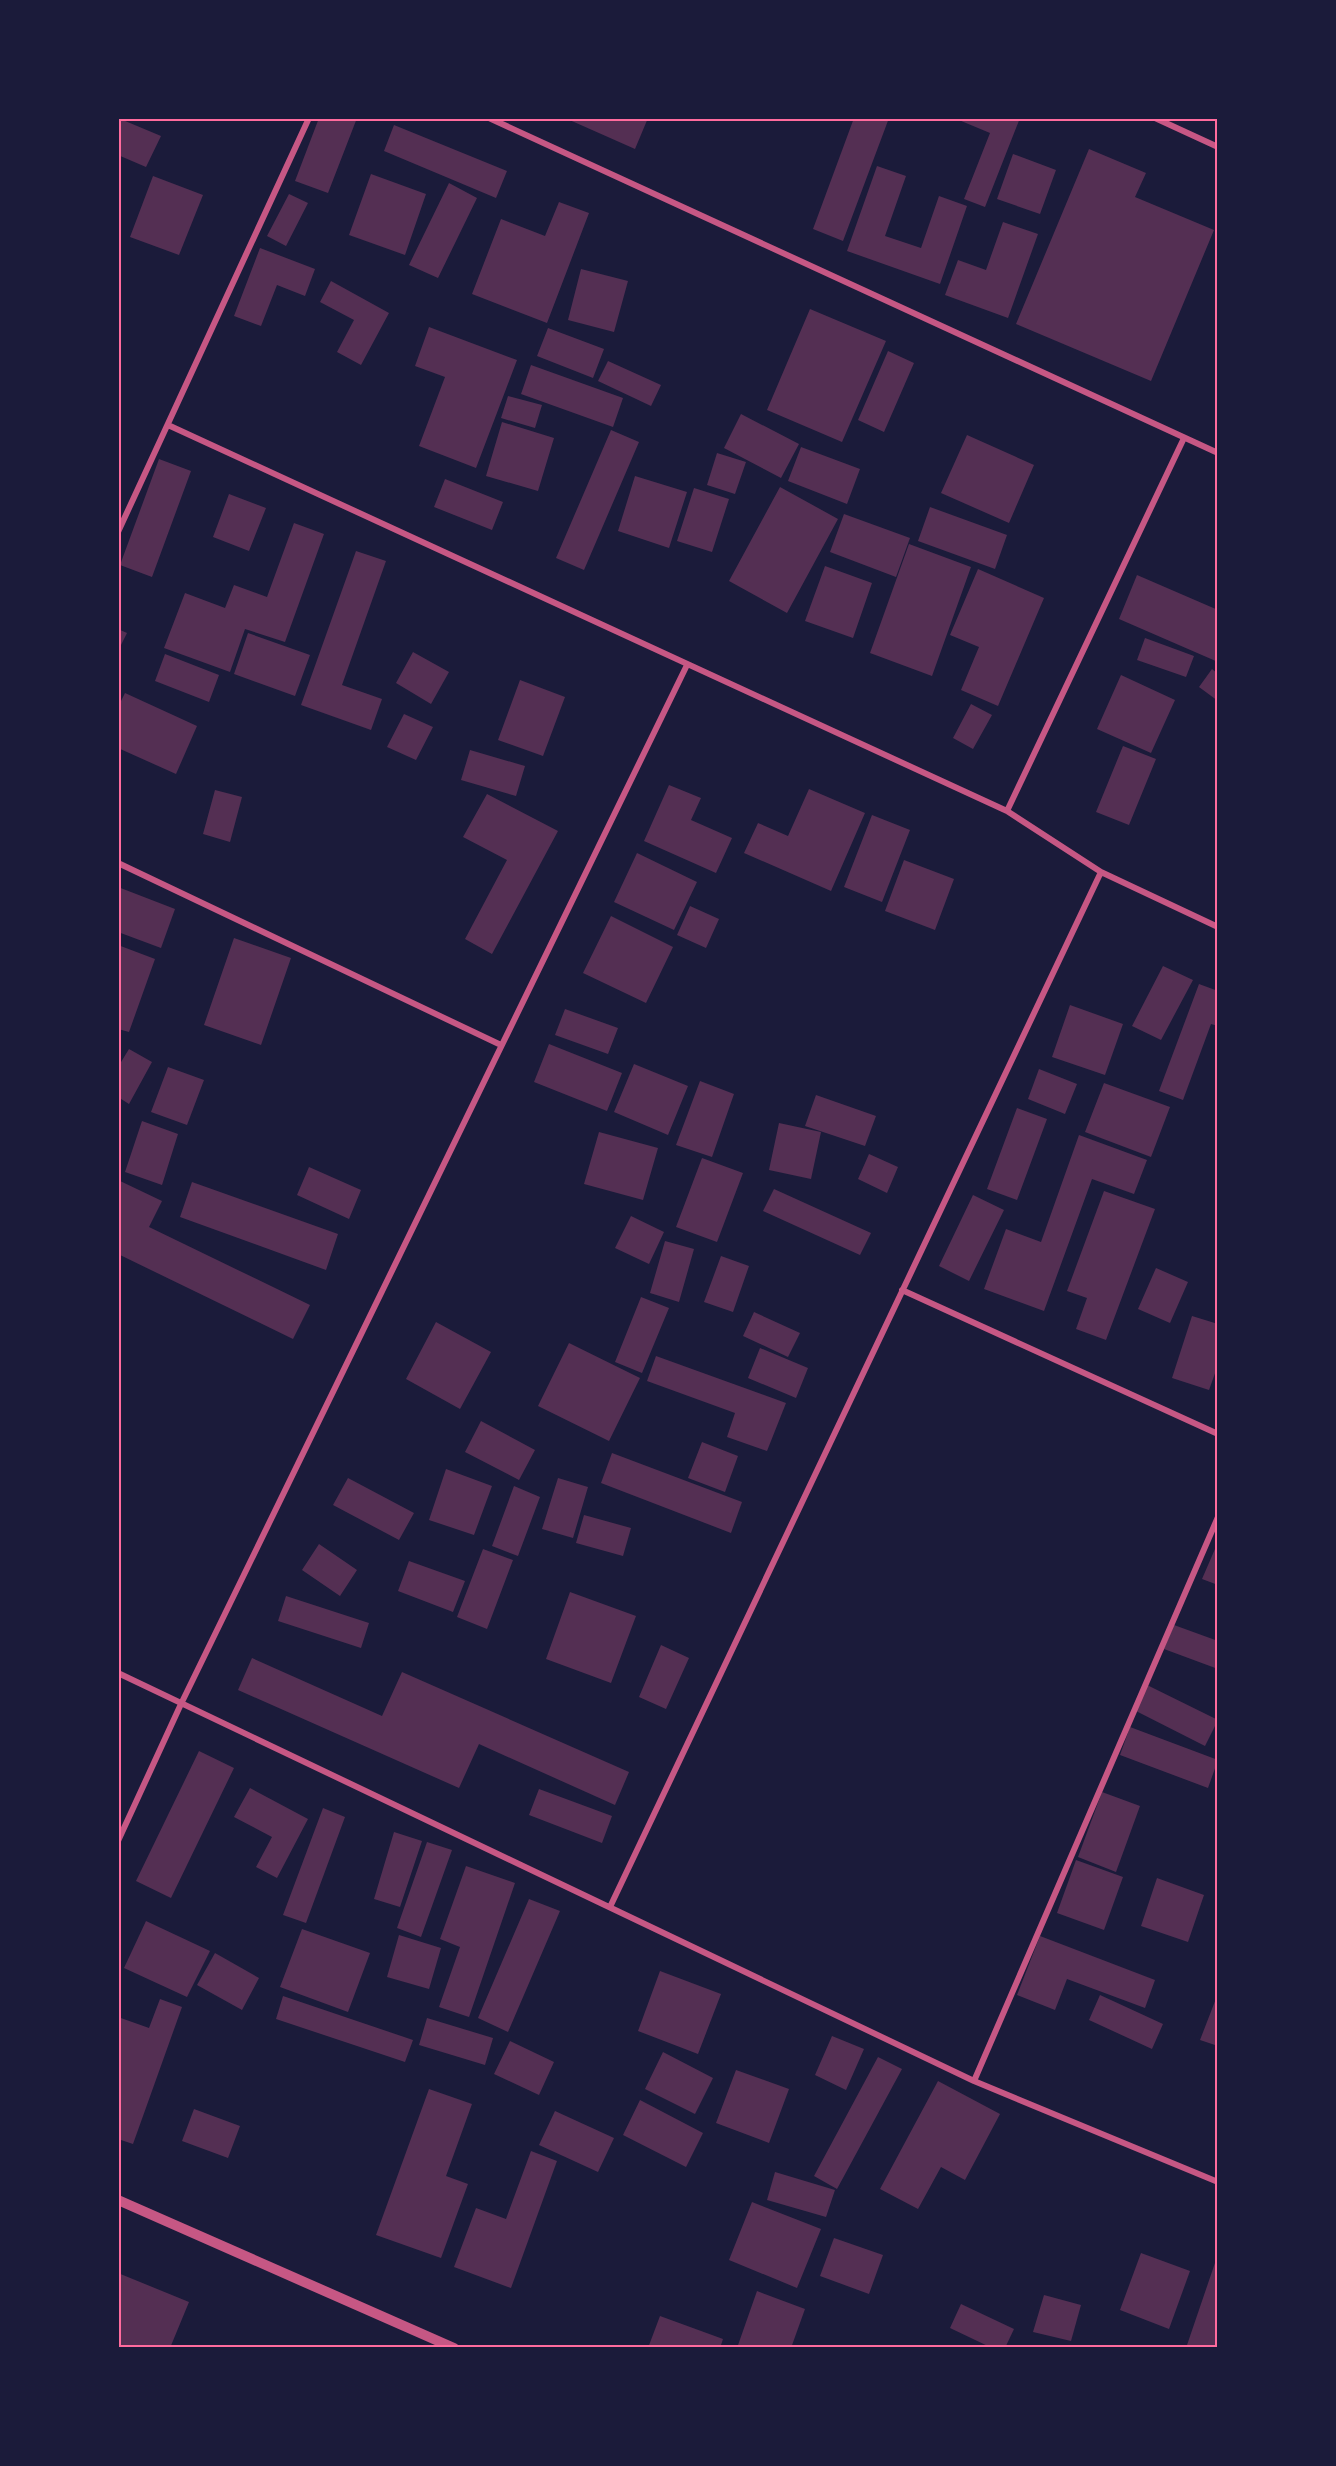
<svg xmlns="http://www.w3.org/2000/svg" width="1336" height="2466" font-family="'Source Sans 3',sans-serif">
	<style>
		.building { fill: #542f53 }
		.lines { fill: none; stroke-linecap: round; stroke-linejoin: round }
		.minor { stroke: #c65784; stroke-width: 6 }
		.tertiary { stroke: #c65784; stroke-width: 10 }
		.neatline { fill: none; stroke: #ff6b9d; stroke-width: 2 }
	</style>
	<rect width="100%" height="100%" fill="#1b1b3a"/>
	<path class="building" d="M 118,118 L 161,136 L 146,167 L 118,155 Z
		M 319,118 L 357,118 L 328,193 L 295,181 Z
		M 565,118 L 648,118 L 635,149 Z
		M 854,118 L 889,118 L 843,241 L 813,229 Z
		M 954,118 L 1020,118 L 985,207 L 964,199 L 990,133 Z
		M 394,125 L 507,171 L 496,198 L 384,151 Z
		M 1089,149 L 1146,173 L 1135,197 L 1214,230 L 1151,381 L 1016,324 Z
		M 1013,154 L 1056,170 L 1040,214 L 997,199 Z
		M 877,166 L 906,176 L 885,236 L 921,248 L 939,196 L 967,206 L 940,284 L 847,251 Z
		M 371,174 L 426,194 L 405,255 L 349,235 Z
		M 153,176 L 203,195 L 179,255 L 130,237 Z
		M 449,183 L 477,198 L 438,278 L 409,265 Z
		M 289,194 L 308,203 L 286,246 L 267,236 Z
		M 559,202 L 589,213 L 547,323 L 472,294 L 501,219 L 545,236 Z
		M 1003,222 L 1038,234 L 1008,318 L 945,295 L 958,260 L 986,270 Z
		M 260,248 L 315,269 L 305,296 L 277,285 L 261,326 L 234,316 Z
		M 581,269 L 628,281 L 614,332 L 568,320 Z
		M 331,281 L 389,313 L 361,365 L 337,352 L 354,320 L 320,302 Z
		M 810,309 L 886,341 L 842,442 L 767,410 Z
		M 429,327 L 517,360 L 476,468 L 419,446 L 445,377 L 415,366 Z
		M 548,328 L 604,349 L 593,378 L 537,356 Z
		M 888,351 L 914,363 L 884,432 L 858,420 Z
		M 608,361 L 661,385 L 651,406 L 598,381 Z
		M 531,365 L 623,398 L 613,427 L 521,394 Z
		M 508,396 L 542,405 L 535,428 L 501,418 Z
		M 741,414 L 799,444 L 781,478 L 724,448 Z
		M 502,422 L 554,438 L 538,491 L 486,476 Z
		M 611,430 L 639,442 L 584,570 L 556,558 Z
		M 967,435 L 1034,465 L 1009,523 L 941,493 Z
		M 801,447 L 860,469 L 847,504 L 788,481 Z
		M 717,453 L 746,462 L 735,494 L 707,485 Z
		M 159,459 L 191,471 L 152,577 L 120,565 Z
		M 635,476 L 687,492 L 669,548 L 618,531 Z
		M 445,479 L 503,502 L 492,530 L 434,507 Z
		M 780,487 L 838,519 L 787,613 L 729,581 Z
		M 694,488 L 729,499 L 712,552 L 677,541 Z
		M 229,494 L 266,508 L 249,551 L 213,537 Z
		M 930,507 L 1007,535 L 995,569 L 918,541 Z
		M 844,514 L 910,538 L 896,577 L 830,552 Z
		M 294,523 L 324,534 L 285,642 L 245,629 L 230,672 L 164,648 L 185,593 L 225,608 L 234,585 L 267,597 Z
		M 909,544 L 971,567 L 932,676 L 870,653 Z
		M 356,551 L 386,561 L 342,685 L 382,699 L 371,730 L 301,705 Z
		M 825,566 L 872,583 L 853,638 L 805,621 Z
		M 978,569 L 1044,598 L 998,706 L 961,690 L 979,647 L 950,635 Z
		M 1137,575 L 1218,610 L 1218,662 L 1119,619 Z
		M 118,629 L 127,633 L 118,651 Z
		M 248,633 L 310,655 L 295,696 L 234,674 Z
		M 1145,638 L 1194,656 L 1186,677 L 1137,660 Z
		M 413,652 L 449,672 L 431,704 L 396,683 Z
		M 165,654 L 219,675 L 209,702 L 155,681 Z
		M 1212,669 L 1218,674 L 1218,701 L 1199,687 Z
		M 1121,675 L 1175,700 L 1151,753 L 1097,729 Z
		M 520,680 L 565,697 L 543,756 L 498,740 Z
		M 125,693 L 197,726 L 176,774 L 118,748 L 118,707 Z
		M 971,704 L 992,715 L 973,749 L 953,738 Z
		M 404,714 L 433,727 L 416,760 L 387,747 Z
		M 1123,746 L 1156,759 L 1129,825 L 1096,812 Z
		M 470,750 L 525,766 L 516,796 L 461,780 Z
		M 669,785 L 701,798 L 691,820 L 732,838 L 716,873 L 644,841 Z
		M 809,789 L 865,813 L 831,891 L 744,853 L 758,823 L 788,836 Z
		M 215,790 L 242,797 L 230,842 L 203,834 Z
		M 487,794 L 558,831 L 492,954 L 465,939 L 507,860 L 463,837 Z
		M 872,815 L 910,830 L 882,902 L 844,887 Z
		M 637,853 L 697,882 L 674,930 L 614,902 Z
		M 904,860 L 954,879 L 935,930 L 885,911 Z
		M 118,887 L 175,909 L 161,948 L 118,932 Z
		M 690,906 L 719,919 L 706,948 L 677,935 Z
		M 611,916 L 673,947 L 646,1003 L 583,973 Z
		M 234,938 L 291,958 L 261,1045 L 204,1025 Z
		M 118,945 L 155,959 L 129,1032 L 118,1029 Z
		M 1163,966 L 1193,980 L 1161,1040 L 1132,1026 Z
		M 1199,984 L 1218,991 L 1218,1026 L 1211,1024 L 1183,1100 L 1159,1091 Z
		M 1070,1005 L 1123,1024 L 1105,1075 L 1052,1057 Z
		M 565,1009 L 618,1028 L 608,1054 L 555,1035 Z
		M 549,1044 L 622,1073 L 607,1111 L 534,1082 Z
		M 129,1049 L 152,1062 L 129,1104 L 118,1097 L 118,1067 Z
		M 634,1064 L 688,1086 L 668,1135 L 614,1112 Z
		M 168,1067 L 204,1080 L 187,1125 L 151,1112 Z
		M 1039,1069 L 1077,1084 L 1065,1114 L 1028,1099 Z
		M 700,1081 L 734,1094 L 712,1157 L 676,1145 Z
		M 1104,1083 L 1170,1107 L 1151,1157 L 1085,1132 Z
		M 816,1095 L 876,1116 L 865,1146 L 805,1126 Z
		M 1017,1108 L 1047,1119 L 1017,1200 L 987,1189 Z
		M 142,1121 L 178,1134 L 162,1185 L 125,1172 Z
		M 779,1123 L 821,1132 L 811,1179 L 769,1170 Z
		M 599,1132 L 658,1148 L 643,1200 L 584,1184 Z
		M 1079,1135 L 1147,1160 L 1134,1194 L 1092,1179 L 1044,1311 L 984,1289 L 1006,1229 L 1041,1242 Z
		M 869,1154 L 898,1167 L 887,1193 L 858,1179 Z
		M 702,1158 L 743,1173 L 717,1242 L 676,1227 Z
		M 309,1167 L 361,1190 L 349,1219 L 297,1195 Z
		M 118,1180 L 162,1201 L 149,1227 L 310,1305 L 293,1339 L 118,1254 Z
		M 192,1182 L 338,1234 L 326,1270 L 180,1217 Z
		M 774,1189 L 871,1233 L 860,1255 L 763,1211 Z
		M 1104,1191 L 1155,1209 L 1106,1340 L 1076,1329 L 1087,1298 L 1067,1291 Z
		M 973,1195 L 1004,1210 L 969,1281 L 939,1266 Z
		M 631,1216 L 664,1232 L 649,1264 L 615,1248 Z
		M 665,1241 L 694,1249 L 679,1302 L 650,1293 Z
		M 721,1256 L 749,1266 L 733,1312 L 704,1302 Z
		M 1156,1268 L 1188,1282 L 1170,1323 L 1138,1309 Z
		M 641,1297 L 669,1308 L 642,1373 L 615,1362 Z
		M 754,1312 L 800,1333 L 788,1357 L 743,1336 Z
		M 1192,1316 L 1218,1324 L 1218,1365 L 1209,1390 L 1172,1378 Z
		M 436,1322 L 491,1352 L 460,1409 L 406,1379 Z
		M 569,1343 L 640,1378 L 609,1441 L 538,1406 Z
		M 760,1348 L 808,1368 L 796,1398 L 748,1378 Z
		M 656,1356 L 786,1403 L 767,1451 L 727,1437 L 735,1413 L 647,1381 Z
		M 481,1421 L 535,1450 L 519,1480 L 465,1452 Z
		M 702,1442 L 738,1456 L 725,1492 L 688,1478 Z
		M 612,1453 L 742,1502 L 731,1533 L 601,1483 Z
		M 446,1469 L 492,1486 L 474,1535 L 429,1520 Z
		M 348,1478 L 414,1513 L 399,1540 L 333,1505 Z
		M 558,1478 L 588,1487 L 573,1538 L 542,1529 Z
		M 514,1486 L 540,1497 L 518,1556 L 492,1546 Z
		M 584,1515 L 631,1528 L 623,1556 L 576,1543 Z
		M 319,1544 L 357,1570 L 340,1596 L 302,1570 Z
		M 483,1549 L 513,1560 L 487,1629 L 457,1617 Z
		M 1215,1549 L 1218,1550 L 1218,1585 L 1202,1579 Z
		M 409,1561 L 465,1581 L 453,1612 L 398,1591 Z
		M 570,1592 L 636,1616 L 611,1683 L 546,1659 Z
		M 286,1596 L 369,1623 L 361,1648 L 278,1621 Z
		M 1174,1625 L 1218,1641 L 1218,1669 L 1164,1649 Z
		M 661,1645 L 689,1658 L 666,1709 L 639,1697 Z
		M 252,1658 L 382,1716 L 402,1672 L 629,1772 L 615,1805 L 479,1744 L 459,1788 L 238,1690 Z
		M 1147,1685 L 1218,1720 L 1205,1746 L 1134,1710 Z
		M 1130,1727 L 1218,1760 L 1208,1788 L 1120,1755 Z
		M 199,1751 L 234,1768 L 171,1898 L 136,1881 Z
		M 250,1788 L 308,1819 L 277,1878 L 256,1867 L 272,1837 L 234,1817 Z
		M 539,1789 L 612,1816 L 602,1843 L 529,1815 Z
		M 1102,1792 L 1140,1806 L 1116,1872 L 1078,1857 Z
		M 323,1808 L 345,1817 L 306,1923 L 283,1915 Z
		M 394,1832 L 422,1841 L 400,1907 L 374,1899 Z
		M 427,1842 L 452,1850 L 421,1937 L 397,1928 Z
		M 1076,1860 L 1123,1877 L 1104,1930 L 1057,1913 Z
		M 466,1866 L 515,1883 L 469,2017 L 439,2007 L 460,1947 L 440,1939 Z
		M 1157,1878 L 1204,1895 L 1188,1942 L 1141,1926 Z
		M 529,1899 L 560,1911 L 508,2032 L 478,2018 Z
		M 146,1921 L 210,1951 L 187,1997 L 124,1968 Z
		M 302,1929 L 370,1953 L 348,2012 L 280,1987 Z
		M 399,1935 L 441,1948 L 429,1989 L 387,1977 Z
		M 1040,1936 L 1155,1980 L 1145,2008 L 1067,1979 L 1055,2010 L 1017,1995 Z
		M 215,1953 L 259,1978 L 242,2010 L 197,1985 Z
		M 660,1971 L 721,1994 L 698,2054 L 638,2031 Z
		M 1100,1995 L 1163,2024 L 1152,2049 L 1089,2020 Z
		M 283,1996 L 413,2040 L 405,2062 L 276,2019 Z
		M 1217,1996 L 1218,1996 L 1218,2046 L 1200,2040 Z
		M 160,1999 L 182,2007 L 133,2144 L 118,2139 L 118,2017 L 149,2028 Z
		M 427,2018 L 493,2038 L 485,2065 L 419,2045 Z
		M 832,2036 L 864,2049 L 846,2090 L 815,2075 Z
		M 510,2041 L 554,2062 L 539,2095 L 494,2074 Z
		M 663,2052 L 713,2078 L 695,2114 L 645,2089 Z
		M 878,2057 L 902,2069 L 837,2189 L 814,2176 Z
		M 736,2070 L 789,2089 L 769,2143 L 716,2123 Z
		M 938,2081 L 1000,2114 L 965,2180 L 941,2167 L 918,2209 L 880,2189 Z
		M 429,2089 L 472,2104 L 446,2176 L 468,2184 L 441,2258 L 376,2235 Z
		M 640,2100 L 703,2133 L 686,2167 L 623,2135 Z
		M 194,2109 L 240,2126 L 228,2158 L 182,2141 Z
		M 555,2111 L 614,2138 L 598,2172 L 539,2145 Z
		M 531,2151 L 557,2161 L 511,2288 L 454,2267 L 476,2208 L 506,2219 Z
		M 775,2172 L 835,2190 L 826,2217 L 767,2200 Z
		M 752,2202 L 821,2229 L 797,2288 L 729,2260 Z
		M 834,2238 L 883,2255 L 869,2294 L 820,2276 Z
		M 1141,2253 L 1190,2271 L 1169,2329 L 1120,2310 Z
		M 1217,2257 L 1218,2348 L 1186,2348 Z
		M 118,2273 L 189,2302 L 170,2348 L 118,2348 Z
		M 757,2291 L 805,2309 L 791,2348 L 737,2348 Z
		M 1044,2295 L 1081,2305 L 1071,2341 L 1033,2332 Z
		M 961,2304 L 1014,2329 L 1005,2348 L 992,2348 L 950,2328 Z
		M 660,2316 L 723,2339 L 720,2348 L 648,2348 Z"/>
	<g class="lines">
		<path class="minor" d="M 489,118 L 1218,453
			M 1155,118 L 1218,147
			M 168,425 L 1007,811 L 1101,872 L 1218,927
			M 118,532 L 309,118
			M 1007,811 L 1184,438
			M 118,863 L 501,1045
			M 902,1290 L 1218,1434
			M 118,1673 L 974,2081 L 1218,2182
			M 118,1841 L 181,1704 L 687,665
			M 610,1907 L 1101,872
			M 974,2081 L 1218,1517"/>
		<path class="tertiary" d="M 118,2200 L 454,2348"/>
	</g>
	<rect width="1336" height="2466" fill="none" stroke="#1b1b3a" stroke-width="240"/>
	<rect x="120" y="120" width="1096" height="2226" class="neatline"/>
</svg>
